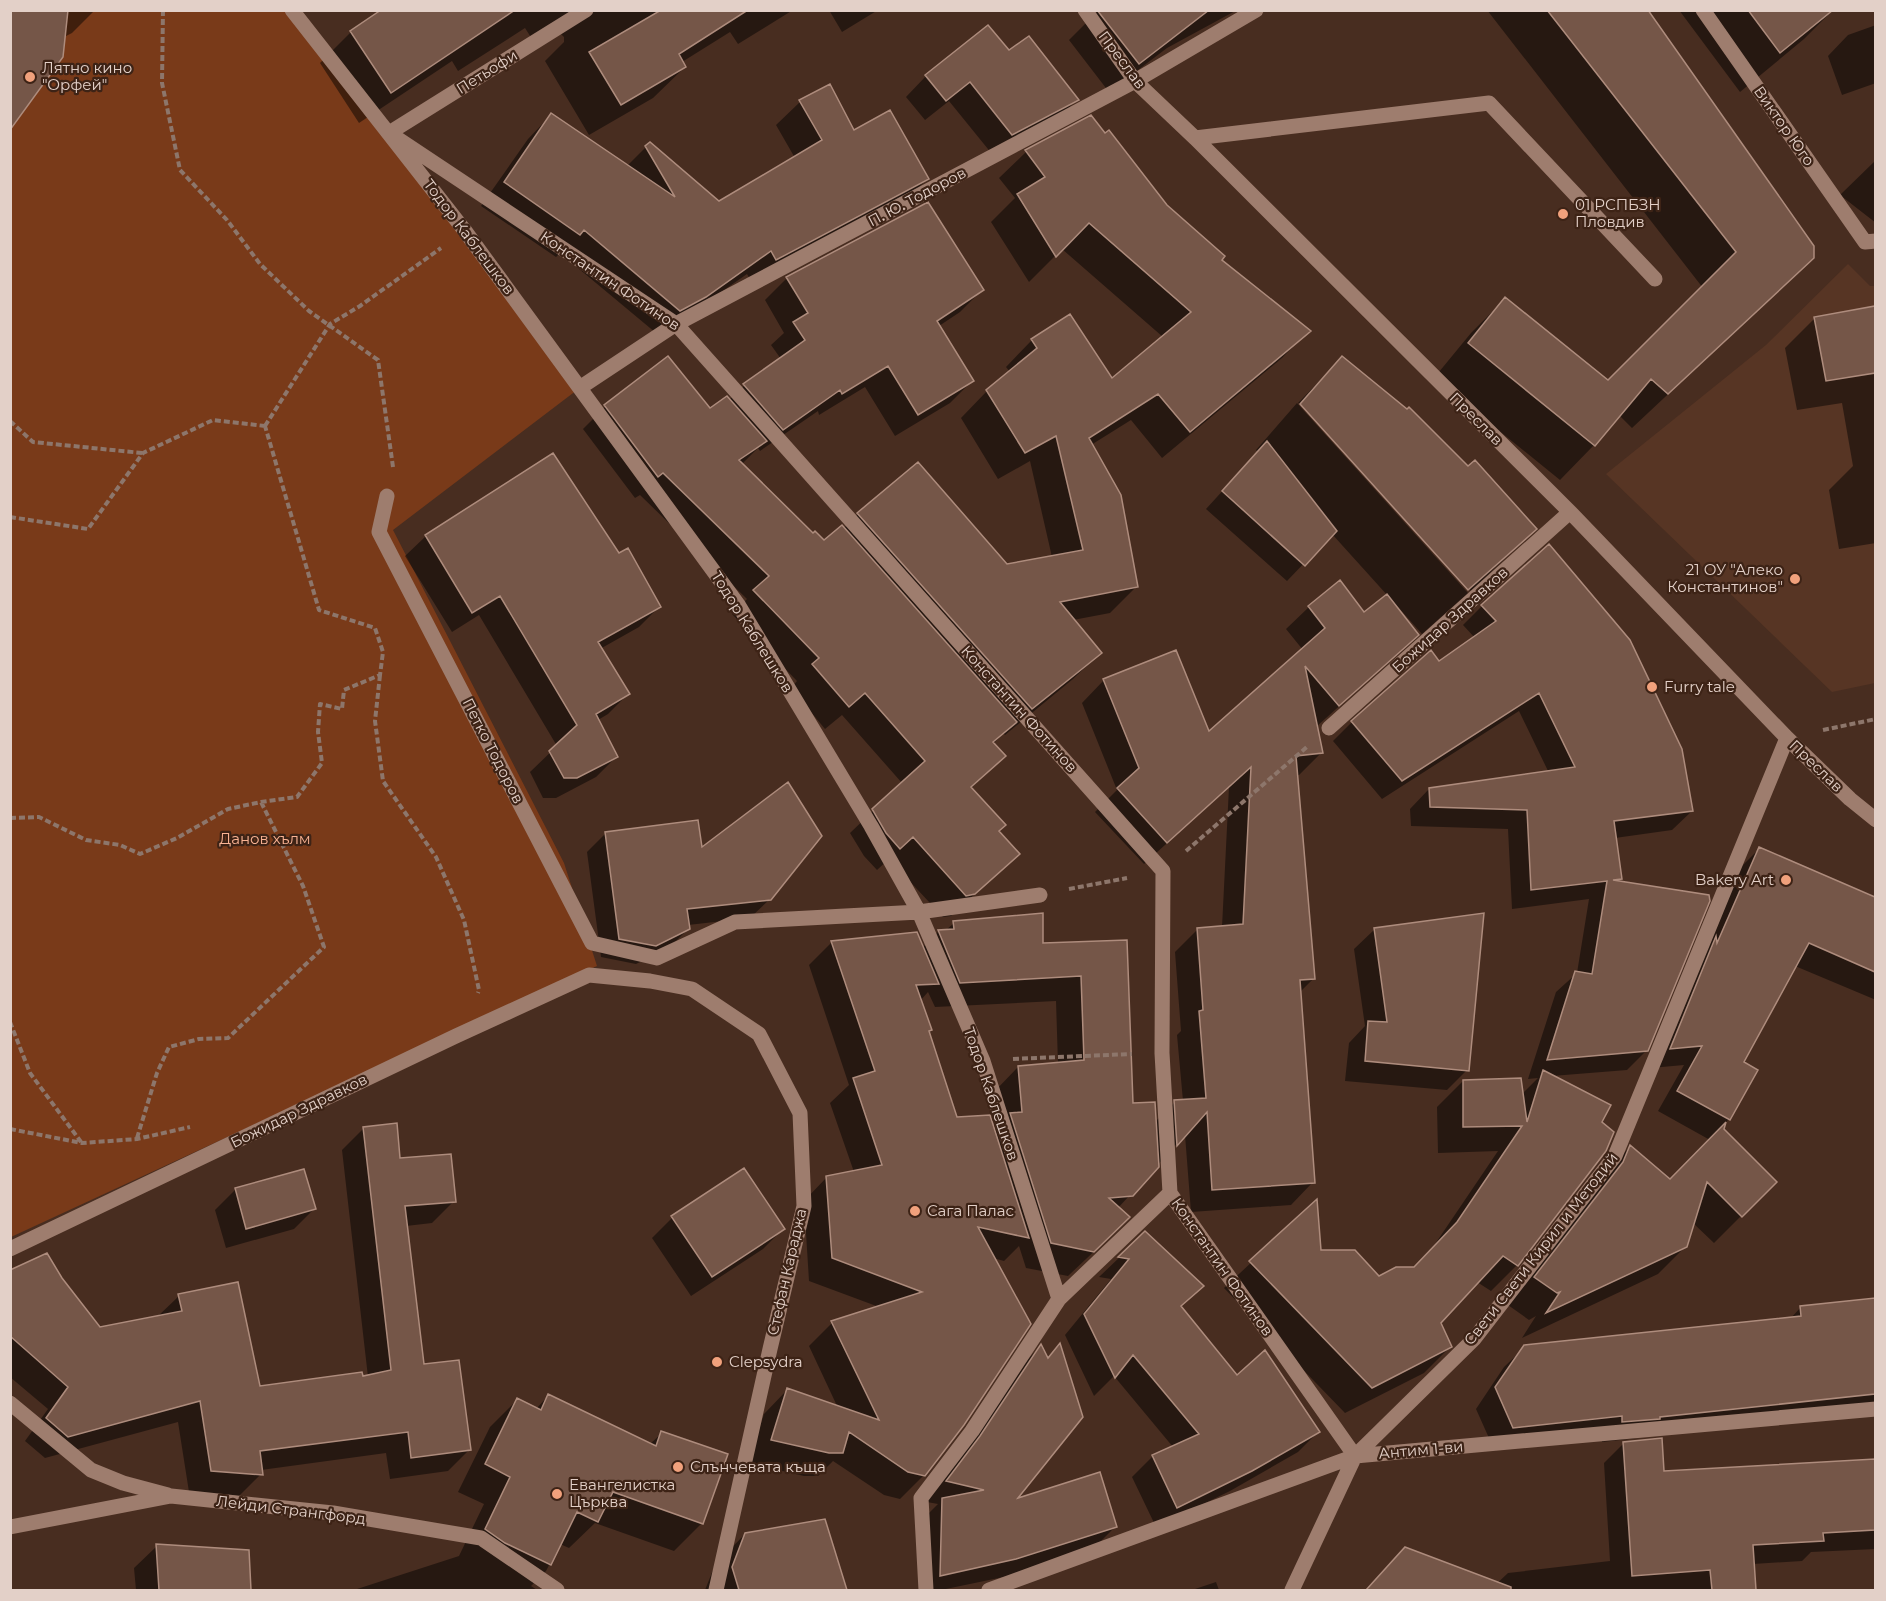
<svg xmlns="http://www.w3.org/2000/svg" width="1886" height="1601" font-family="Montserrat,sans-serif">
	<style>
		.built { fill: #573524 }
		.green { fill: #793a19 }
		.shadow { fill: #0007; fill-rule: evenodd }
		.building { fill: #755648; stroke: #ae8c7d; stroke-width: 1.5 }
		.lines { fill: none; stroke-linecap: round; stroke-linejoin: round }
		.path { stroke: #8d766b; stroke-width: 4; stroke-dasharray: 6 3; stroke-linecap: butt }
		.minor { stroke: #9e7d6e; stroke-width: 15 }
		.poi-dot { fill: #f1a17c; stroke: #3d2316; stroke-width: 2 }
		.labels { text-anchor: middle; stroke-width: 4.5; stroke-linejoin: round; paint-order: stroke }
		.street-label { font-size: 15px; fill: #e3d0c8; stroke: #3d2316 }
		.poi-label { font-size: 15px; fill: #e3d0c8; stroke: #3d2316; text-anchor: start }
		.park-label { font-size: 15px; fill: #fab393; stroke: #3d2316 }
	</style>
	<rect width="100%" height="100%" fill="#482d20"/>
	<path class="built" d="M 1848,264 L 1870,286 L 1875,286 L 1875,683 L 1832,692 L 1606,474 L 1766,345 Z"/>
	<path class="green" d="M 10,11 L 292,11 L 581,387 L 393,530 L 564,863 L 597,966 L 11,1237 Z"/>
	<path class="shadow" d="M 10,10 L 95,10 L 72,33 L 64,37 Z
		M 384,10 L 793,10 L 738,44 L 730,32 L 682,62 L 685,67 L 653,98 L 589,135 L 545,61 L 564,42 L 564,37 L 559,32 L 534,42 L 525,28 L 458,71 L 452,61 L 359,123 L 320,63 L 351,32 Z
		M 829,10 L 878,10 L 842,32 Z
		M 1099,10 L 1237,10 L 1167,48 L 1109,92 L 1069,40 Z
		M 1487,10 L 1646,10 L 1812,257 L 1777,292 L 1632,428 L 1619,415 L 1594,445 L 1560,480 L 1434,378 L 1471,333 L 1505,299 L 1608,382 L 1703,288 Z
		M 1679,10 L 1833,10 L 1804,39 L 1740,92 Z
		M 1876,25 L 1876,83 L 1842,95 L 1828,56 L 1848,35 Z
		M 1008,52 L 1077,99 L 1057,120 L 992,154 L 949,101 L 925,120 L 906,97 L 926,76 Z
		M 830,86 L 854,132 L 927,179 L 904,202 L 752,282 L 747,274 L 681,320 L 656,333 L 560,253 L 556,257 L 481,206 L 528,139 L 551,115 L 627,166 L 646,147 L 718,203 L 795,158 L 776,125 L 800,102 Z
		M 1091,117 L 1166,206 L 1220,260 L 1308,331 L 1282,358 L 1162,458 L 1131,420 L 1091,445 L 1137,586 L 1110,613 L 1073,620 L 1100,653 L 1073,679 L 1005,735 L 1003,733 L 993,744 L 1004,756 L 970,789 L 997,832 L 1018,854 L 951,916 L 943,917 L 889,859 L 877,870 L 864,856 L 850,833 L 902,783 L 842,715 L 825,729 L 791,688 L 797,681 L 732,614 L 747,599 L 640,495 L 635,498 L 583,429 L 605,407 L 709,410 L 729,400 L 744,386 L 781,359 L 771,345 L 784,333 L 765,300 L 787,278 L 982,290 L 960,312 L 939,326 L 972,381 L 950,403 L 895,436 L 865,387 L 819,415 L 818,411 L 760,451 L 758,448 L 742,464 L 813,535 L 824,543 L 843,529 L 858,514 L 1006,566 L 1052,557 L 1030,461 L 998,479 L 961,418 L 987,391 L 1010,372 L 1006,367 L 1032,340 L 1112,380 L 1163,337 L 1062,249 L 1029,282 L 991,222 L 1015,198 L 999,178 L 1026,152 Z
		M 1876,160 L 1876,223 L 1840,195 Z
		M 1876,307 L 1876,543 L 1839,549 L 1829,490 L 1853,466 L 1842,403 L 1797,410 L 1785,348 L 1815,318 Z
		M 1342,358 L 1468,468 L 1535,529 L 1471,591 L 1302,405 L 1298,403 Z
		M 1297,403 L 1468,593 L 1422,634 L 1398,607 L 1396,609 L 1394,657 L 1316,727 L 1322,752 L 1299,775 L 1296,775 L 1314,978 L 1299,993 L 1313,1182 L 1291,1205 L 1191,1212 L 1185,1135 L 1118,1208 L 1103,1243 L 1068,1276 L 1026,1268 L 1019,1246 L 1004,1261 L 993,1258 L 924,1475 L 900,1499 L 884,1495 L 833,1461 L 818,1476 L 804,1476 L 748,1463 L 764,1414 L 787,1390 L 838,1408 L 809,1346 L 832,1323 L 879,1307 L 809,1281 L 804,1201 L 827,1177 L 854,1172 L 830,1103 L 849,1085 L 809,965 L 832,942 L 922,948 L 938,932 L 945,931 L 954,923 L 1042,944 L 1125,942 L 1131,1105 L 1155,1122 L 1175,1102 L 1183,1101 L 1177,1035 L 1181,1031 L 1175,952 L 1197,930 L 1222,927 L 1229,787 L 1144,864 L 1095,812 L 1117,790 L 1082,703 L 1104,680 L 1209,733 L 1303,650 L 1286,629 L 1309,607 L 1364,614 L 1388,596 L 1332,534 L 1287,581 L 1206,509 L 1258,452 L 1256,450 ZM 928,992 L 935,1007 L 1056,1001 L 1058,1064 L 1018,1067 L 993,1093 L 996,1129 L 994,1131 L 956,1119 L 928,1032 L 930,1030 L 920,1001 Z
		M 552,455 L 618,555 L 659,607 L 639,627 L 600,649 L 628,694 L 608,714 L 598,720 L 616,757 L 596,777 L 556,798 L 543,798 L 530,772 L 557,746 L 479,615 L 452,632 L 405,556 L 426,536 Z
		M 1482,606 L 1692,811 L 1672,830 L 1615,838 L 1620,878 L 1617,882 L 1647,1050 L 1627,1070 L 1552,1076 L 1601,1122 L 1605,1150 L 1517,1265 L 1491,1291 L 1477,1282 L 1439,1323 L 1450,1347 L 1424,1373 L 1345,1413 L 1224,1288 L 1316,1202 L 1319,1251 L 1379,1278 L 1413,1269 L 1431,1250 L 1498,1151 L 1438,1153 L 1437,1107 L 1463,1081 L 1522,1094 L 1538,1078 L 1528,1079 L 1556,992 L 1577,973 L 1589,899 L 1512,909 L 1508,829 L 1411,826 L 1410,809 L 1429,789 L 1549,773 L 1519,711 L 1382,799 L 1333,741 L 1352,722 L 1475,638 L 1463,625 Z
		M 606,833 L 770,899 L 750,918 L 688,925 L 688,929 L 669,948 L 636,964 L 601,957 L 587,852 Z
		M 1760,848 L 1858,892 L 1860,890 L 1876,897 L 1876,1000 L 1795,966 L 1742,1063 L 1729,1119 L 1724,1124 L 1722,1130 L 1775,1182 L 1714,1243 L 1693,1223 L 1686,1246 L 1658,1274 L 1522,1338 L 1536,1316 L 1529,1320 L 1508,1305 L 1603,1174 L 1630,1147 L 1670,1181 L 1710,1140 L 1658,1111 L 1684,1065 L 1651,1068 L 1739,869 Z
		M 1375,929 L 1467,1070 L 1447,1090 L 1345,1081 L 1349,1043 L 1365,1026 L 1354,949 Z
		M 364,1128 L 399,1160 L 454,1201 L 432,1223 L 406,1226 L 423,1366 L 470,1449 L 448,1471 L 390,1479 L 386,1453 L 261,1470 L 261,1474 L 239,1496 L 189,1492 L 178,1422 L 45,1458 L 25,1441 L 48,1409 L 10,1377 L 10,1271 L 61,1279 L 99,1329 L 157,1317 L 179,1296 L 259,1388 L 368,1377 L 342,1150 Z
		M 744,1170 L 783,1229 L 763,1249 L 691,1296 L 652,1238 L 672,1218 Z
		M 303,1171 L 314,1209 L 294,1229 L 226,1248 L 215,1210 L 235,1190 Z
		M 1145,1233 L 1202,1286 L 1180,1307 L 1237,1377 L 1318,1432 L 1298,1452 L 1230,1491 L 1156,1527 L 1132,1477 L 1153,1456 L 1173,1447 L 1114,1376 L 1094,1396 L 1065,1335 L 1111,1279 L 1099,1277 Z
		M 1876,1299 L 1876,1412 L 1640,1437 L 1638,1438 L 1602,1442 L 1602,1436 L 1493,1447 L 1476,1409 L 1504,1367 L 1525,1347 L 1790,1319 L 1801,1307 Z
		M 1041,1346 L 1047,1358 L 1059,1346 L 1014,1501 L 1116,1526 L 1095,1547 L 1028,1572 L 941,1590 L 921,1590 L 922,1520 L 938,1504 L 927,1502 L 1021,1366 Z
		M 548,1396 L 650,1444 L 662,1433 L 702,1523 L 674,1551 L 595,1523 L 569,1548 L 560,1544 L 546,1571 L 531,1586 L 537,1590 L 354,1590 L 459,1556 L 484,1504 L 458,1492 L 490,1427 L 517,1400 L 536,1409 Z
		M 1624,1443 L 1663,1472 L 1876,1461 L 1876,1549 L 1811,1552 L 1802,1561 L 1753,1564 L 1754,1590 L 1490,1590 L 1508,1573 L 1610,1561 L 1604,1463 Z
		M 824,1520 L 846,1590 L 705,1590 L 715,1565 L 745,1534 Z
		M 157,1546 L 248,1551 L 249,1590 L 136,1590 L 134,1568 Z
		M 1385,1569 L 1471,1574 L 1468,1590 L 1366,1590 Z
		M 1216,1582 L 1219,1590 L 1192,1590 Z"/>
	<path class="building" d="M 10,10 L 68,10 L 63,57 L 10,130 Z
		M 381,10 L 515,10 L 391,93 L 350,31 Z
		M 661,10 L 748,10 L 679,54 L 686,67 L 621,105 L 589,52 Z
		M 1097,10 L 1209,10 L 1139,64 Z
		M 1547,10 L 1648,10 L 1814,246 L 1814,258 L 1668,394 L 1651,379 L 1595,446 L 1468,343 L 1505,297 L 1608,380 L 1736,252 Z
		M 1748,10 L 1833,10 L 1780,53 Z
		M 988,25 L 1009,50 L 1029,36 L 1079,100 L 1012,135 L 970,82 L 946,101 L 925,75 Z
		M 830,84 L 854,130 L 890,110 L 929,179 L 776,260 L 771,251 L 706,297 L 680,311 L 584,230 L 580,235 L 504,182 L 551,113 L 675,197 L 645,146 L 650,142 L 719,201 L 822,140 L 799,100 Z
		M 1091,115 L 1105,133 L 1109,130 L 1167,205 L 1225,256 L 1222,260 L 1311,331 L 1190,432 L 1158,394 L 1089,438 L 1121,495 L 1138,587 L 1060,602 L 1102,653 L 1032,709 L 857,513 L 918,462 L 1007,564 L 1083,550 L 1056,436 L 1025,453 L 986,390 L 1037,348 L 1031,339 L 1070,314 L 1112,378 L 1191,312 L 1089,223 L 1056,257 L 1017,194 L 1045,177 L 1025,150 Z
		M 928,202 L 984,290 L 937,321 L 974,381 L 918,415 L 888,366 L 842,394 L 840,390 L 783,430 L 743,384 L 805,340 L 793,322 L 808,313 L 786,277 Z
		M 1875,306 L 1875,373 L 1826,381 L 1814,317 Z
		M 668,356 L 710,408 L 727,396 L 767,441 L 739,460 L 813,533 L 815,531 L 824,540 L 842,525 L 1017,722 L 993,742 L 1006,756 L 971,787 L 1006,825 L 999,831 L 1020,854 L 975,894 L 966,896 L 913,837 L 900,849 L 886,833 L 872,809 L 925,761 L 865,693 L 849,707 L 812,664 L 819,658 L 753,590 L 769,576 L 663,473 L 658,477 L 604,405 Z
		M 1342,356 L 1407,409 L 1409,407 L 1468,466 L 1475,460 L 1537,529 L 1468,590 L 1300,404 Z
		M 1267,441 L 1337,531 L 1305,566 L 1222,491 Z
		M 553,453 L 619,553 L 628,548 L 661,607 L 598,642 L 630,694 L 596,714 L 618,757 L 577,778 L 564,778 L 549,751 L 577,725 L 500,596 L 472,613 L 425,535 Z
		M 1549,544 L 1630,640 L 1682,749 L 1693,811 L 1614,821 L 1622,879 L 1613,880 L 1709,895 L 1710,901 L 1648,1051 L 1547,1060 L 1575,971 L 1592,974 L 1607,881 L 1531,890 L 1527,810 L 1430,807 L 1429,788 L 1575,767 L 1539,693 L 1402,781 L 1351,721 L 1431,650 L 1439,661 L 1496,621 L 1481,605 Z
		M 1340,580 L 1364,612 L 1387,594 L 1419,635 L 1339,706 L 1305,666 L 1323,753 L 1296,756 L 1315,979 L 1300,980 L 1315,1183 L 1212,1190 L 1207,1112 L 1177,1146 L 1174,1100 L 1206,1098 L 1199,1011 L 1203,1010 L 1197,928 L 1243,924 L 1251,767 L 1167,843 L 1117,788 L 1139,768 L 1103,679 L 1176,650 L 1209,731 L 1325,628 L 1308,606 Z
		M 788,782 L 822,836 L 771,900 L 687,909 L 690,929 L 656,946 L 619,939 L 605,832 L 698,820 L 702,847 Z
		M 1759,847 L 1875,897 L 1875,972 L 1809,943 L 1744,1062 L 1758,1070 L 1730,1120 L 1677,1091 L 1702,1046 L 1670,1049 L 1716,936 L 1717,943 Z
		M 1043,913 L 1043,943 L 1127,940 L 1133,1103 L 1155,1102 L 1159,1167 L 1133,1196 L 1109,1198 L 1130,1217 L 1094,1252 L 1051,1243 L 1010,1113 L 1022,1112 L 1018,1066 L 1084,1060 L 1081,976 L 960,983 L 938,930 L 954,929 L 953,921 Z
		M 1484,913 L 1469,1071 L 1365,1061 L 1368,1021 L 1387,1022 L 1374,928 Z
		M 917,932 L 939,984 L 916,985 L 932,1030 L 929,1031 L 957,1117 L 990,1115 L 1029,1238 L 978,1227 L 1031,1324 L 964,1425 L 925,1476 L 908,1472 L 849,1432 L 843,1453 L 829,1453 L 771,1440 L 787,1388 L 879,1420 L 831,1321 L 922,1292 L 832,1258 L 826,1176 L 882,1165 L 853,1078 L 875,1071 L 831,941 Z
		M 1543,1070 L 1611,1105 L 1602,1122 L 1614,1132 L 1606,1151 L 1518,1266 L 1503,1256 L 1441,1323 L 1452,1347 L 1372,1388 L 1249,1261 L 1317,1199 L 1321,1250 L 1355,1250 L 1379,1276 L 1396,1267 L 1414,1267 L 1457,1222 L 1522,1126 L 1463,1127 L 1463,1080 L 1521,1078 L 1527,1122 Z
		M 1726,1122 L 1724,1129 L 1777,1182 L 1742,1217 L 1707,1182 L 1687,1247 L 1546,1313 L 1560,1292 L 1557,1293 L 1534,1277 L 1623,1162 L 1630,1145 L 1670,1179 Z
		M 397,1123 L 400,1158 L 451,1154 L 456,1202 L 405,1206 L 424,1364 L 459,1360 L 471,1450 L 411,1458 L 408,1432 L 260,1451 L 263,1475 L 211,1471 L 200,1401 L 68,1437 L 46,1418 L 68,1387 L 10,1336 L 10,1270 L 47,1253 L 62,1278 L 100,1327 L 182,1311 L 178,1294 L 238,1282 L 260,1386 L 362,1372 L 363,1376 L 391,1370 L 363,1127 Z
		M 744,1168 L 785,1229 L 712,1277 L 671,1216 Z
		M 304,1169 L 316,1209 L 246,1229 L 235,1188 Z
		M 1145,1231 L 1204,1286 L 1181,1306 L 1237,1375 L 1265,1350 L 1320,1432 L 1252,1471 L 1177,1508 L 1152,1455 L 1199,1434 L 1133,1355 L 1115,1378 L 1084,1314 L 1129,1259 L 1118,1257 Z
		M 1875,1298 L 1875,1394 L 1660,1417 L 1660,1419 L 1622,1422 L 1622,1416 L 1513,1428 L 1495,1387 L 1524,1345 L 1801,1316 L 1800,1306 Z
		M 1060,1343 L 1083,1417 L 1018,1498 L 1100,1472 L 1117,1527 L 1016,1559 L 940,1576 L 942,1498 L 984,1490 L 946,1481 L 980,1436 L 1041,1344 L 1048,1358 Z
		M 548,1394 L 656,1446 L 661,1431 L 728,1454 L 703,1524 L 613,1492 L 598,1522 L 577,1512 L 551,1565 L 505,1543 L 485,1529 L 510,1477 L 485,1464 L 517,1398 L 541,1410 Z
		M 1662,1438 L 1664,1471 L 1875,1459 L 1875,1530 L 1823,1533 L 1824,1541 L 1753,1545 L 1756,1590 L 1712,1590 L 1710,1570 L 1632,1576 L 1623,1442 Z
		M 825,1519 L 847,1590 L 739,1590 L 732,1567 L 745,1533 Z
		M 156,1544 L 249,1550 L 251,1590 L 159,1590 Z
		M 1405,1547 L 1511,1587 L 1511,1590 L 1366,1590 Z"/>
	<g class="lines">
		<path class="path" d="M 163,10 L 162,83 L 180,170 L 227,220 L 260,264 L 309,311 L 378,360 L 393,467
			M 10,421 L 33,442 L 142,453
			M 265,426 L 330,324 L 360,306 L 441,248
			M 10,517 L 88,529 L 143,453 L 213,420 L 265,426
			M 380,675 L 375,721 L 383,781 L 436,857 L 464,920 L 479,990 L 478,993
			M 1823,730 L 1876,719
			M 10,818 L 39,817 L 86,840 L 120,845 L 140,854 L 177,838 L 228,809 L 261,802 L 297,797 L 322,763 L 318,732 L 320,704 L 342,709 L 344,690 L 380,675 L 383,652 L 375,628 L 319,610 L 265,426
			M 1186,851 L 1308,746
			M 1069,889 L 1127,878
			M 10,1022 L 30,1073 L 81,1142
			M 1013,1059 L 1132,1054
			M 10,1129 L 82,1143 L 137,1139 L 190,1127
			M 137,1138 L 157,1073 L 169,1047 L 199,1039 L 228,1038 L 324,947 L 303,886 L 261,802"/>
		<path class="minor" d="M 292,10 L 465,231 L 739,606 L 871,826 L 919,912 L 983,1061 L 1059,1299
			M 586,10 L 389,133 L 676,324 L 1163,871 L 1162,1053 L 1170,1193 L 1355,1456
			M 1085,10 L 1135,81 L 1195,138 L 1570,512 L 1787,738 L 1850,799 L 1876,820
			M 1703,10 L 1865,242 L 1876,241
			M 1195,138 L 1489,103 L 1655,279
			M 581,387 L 676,324 L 1135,81 L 1256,10
			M 387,496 L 379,532 L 592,943 L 657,958 L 735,922 L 919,912 L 1040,895
			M 1329,728 L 1570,512
			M 10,1249 L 456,1036 L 589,975 L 650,981 L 692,989 L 759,1034 L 800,1113 L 804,1206 L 770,1349 L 716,1590
			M 10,1403 L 91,1470 L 123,1483 L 168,1495
			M 10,1527 L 171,1496 L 333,1513 L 481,1538 L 557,1590
			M 926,1590 L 921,1498 L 972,1431 L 1059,1299 L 1170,1193
			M 989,1590 L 1355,1456 L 1876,1409
			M 1292,1590 L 1355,1456 L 1474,1339 L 1615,1156 L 1787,738"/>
	</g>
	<g class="poi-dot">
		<circle cx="30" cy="77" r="6"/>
		<circle cx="1563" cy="214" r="6"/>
		<circle cx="1795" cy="579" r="6"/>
		<circle cx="1652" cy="687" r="6"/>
		<circle cx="1786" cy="880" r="6"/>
		<circle cx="915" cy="1211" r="6"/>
		<circle cx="717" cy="1362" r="6"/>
		<circle cx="678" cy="1467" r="6"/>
		<circle cx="557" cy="1494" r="6"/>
	</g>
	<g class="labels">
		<g class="street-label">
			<text transform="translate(1122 60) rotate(53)" y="5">Преслав</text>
			<text transform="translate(487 72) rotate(-32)" y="5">Петьофи</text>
			<text transform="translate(1784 126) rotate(55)" y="5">Виктор Юго</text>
			<text transform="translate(917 197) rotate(-28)" y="5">П. Ю. Тодоров</text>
			<text transform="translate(469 237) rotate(53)" y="5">Тодор Каблешков</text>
			<text transform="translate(610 281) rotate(34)" y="5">Константин Фотинов</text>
			<text transform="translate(1476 419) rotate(45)" y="5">Преслав</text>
			<text transform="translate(1450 620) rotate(-42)" y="5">Божидар Здравков</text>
			<text transform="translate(752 632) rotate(58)" y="5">Тодор Каблешков</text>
			<text transform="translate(1019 709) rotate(48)" y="5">Константин Фотинов</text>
			<text transform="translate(493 751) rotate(63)" y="5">Петко Тодоров</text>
			<text transform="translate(1816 766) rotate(44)" y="5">Преслав</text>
			<text transform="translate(991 1094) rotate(71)" y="5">Тодор Каблешков</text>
			<text transform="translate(299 1111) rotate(-26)" y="5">Божидар Здравков</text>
			<text transform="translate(1541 1249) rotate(-52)" y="5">Свети Свети Кирил и Методий</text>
			<text transform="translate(1222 1267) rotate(55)" y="5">Константин Фотинов</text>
			<text transform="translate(787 1272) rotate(-77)" y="5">Стефан Караджа</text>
			<text transform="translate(1421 1450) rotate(-5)" y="5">Антим 1-ви</text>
			<text transform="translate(291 1510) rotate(7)" y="5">Лейди Странгфорд</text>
		</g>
		<g class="poi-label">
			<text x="42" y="73">Лятно кино<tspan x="42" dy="17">"Орфей"</tspan></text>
			<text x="1575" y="210">01 РСПБЗН<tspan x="1575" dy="17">Пловдив</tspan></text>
			<text x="1783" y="575" text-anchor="end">21 ОУ "Алеко<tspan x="1783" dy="17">Константинов"</tspan></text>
			<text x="1664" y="692">Furry tale</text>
			<text x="1774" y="885" text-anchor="end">Bakery Art</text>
			<text x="927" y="1216">Сага Палас</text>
			<text x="729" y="1367">Clepsydra</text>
			<text x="690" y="1472">Слънчевата къща</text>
			<text x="569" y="1490">Евангелистка<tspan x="569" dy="17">Църква</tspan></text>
		</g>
		<g class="park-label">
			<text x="265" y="844">Данов хълм</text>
		</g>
	</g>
	<rect width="1886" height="1601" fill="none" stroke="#e3d0c8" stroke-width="24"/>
</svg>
